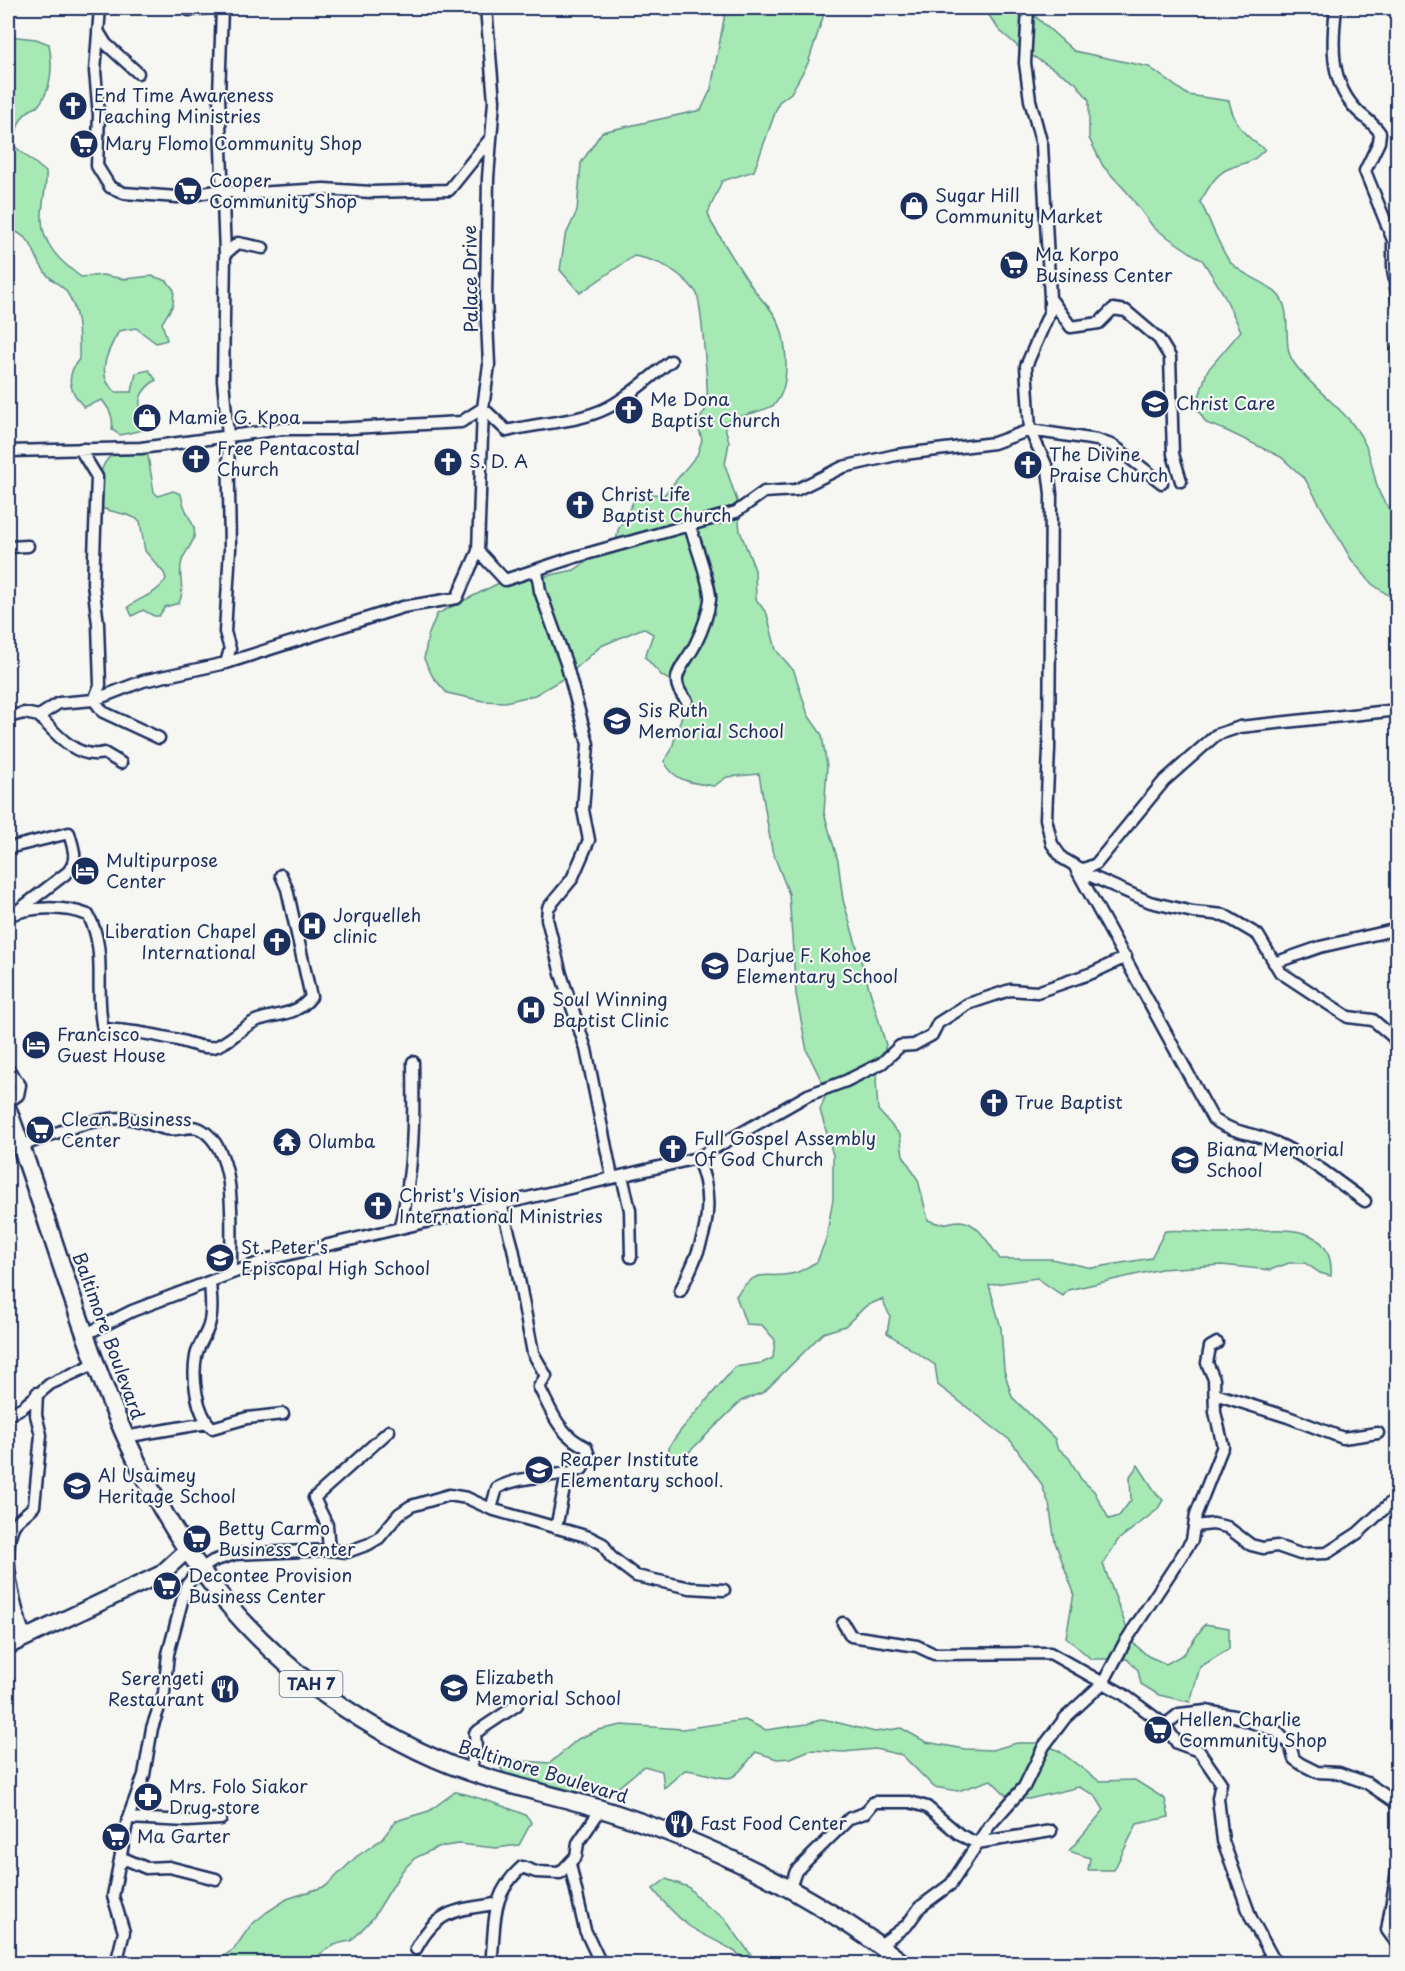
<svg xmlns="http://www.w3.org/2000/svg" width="1405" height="1971" font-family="'Playpen Sans',sans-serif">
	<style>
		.green { fill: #a6e9b4; stroke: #608c89; stroke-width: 1.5 }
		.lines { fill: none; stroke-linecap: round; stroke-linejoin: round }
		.minor-casing { stroke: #1b2f5e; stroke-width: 15 }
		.primary-casing { stroke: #1b2f5e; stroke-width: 20 }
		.trunk-casing { stroke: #1b2f5e; stroke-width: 21 }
		.minor { stroke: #f6f6f2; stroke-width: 10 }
		.primary { stroke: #f6f6f2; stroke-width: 15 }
		.trunk { stroke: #f6f6f2; stroke-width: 16 }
		.labels { text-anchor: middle; stroke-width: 4.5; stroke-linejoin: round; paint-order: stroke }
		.shield { fill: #f6f6f2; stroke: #5d6b8a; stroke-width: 1.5 }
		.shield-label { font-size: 16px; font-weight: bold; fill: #1b2f5e }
		.poi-label { font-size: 18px; fill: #1b2f5e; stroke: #f6f6f2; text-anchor: start }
		.street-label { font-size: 18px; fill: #1b2f5e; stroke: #f6f6f2 }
	</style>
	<rect width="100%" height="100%" fill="#f6f6f2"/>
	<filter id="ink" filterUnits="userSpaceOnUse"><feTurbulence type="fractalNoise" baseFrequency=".0167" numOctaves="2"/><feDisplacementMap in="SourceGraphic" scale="12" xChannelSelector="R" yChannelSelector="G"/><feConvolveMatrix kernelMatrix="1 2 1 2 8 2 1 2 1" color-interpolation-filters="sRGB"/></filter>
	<g filter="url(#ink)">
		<path class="green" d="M 726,8 L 826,8 L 808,63 L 791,93 L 779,102 L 754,171 L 722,181 L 708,213 L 711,222 C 725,245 739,269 755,291 C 761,300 770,307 775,316 C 787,336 792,385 775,404 C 766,412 738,415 724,423 L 729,442 L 725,465 L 737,501 L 740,531 L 755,570 L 756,599 L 767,614 L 776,650 L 794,671 L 808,715 L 822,735 L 827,767 L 824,813 L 838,861 L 843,900 L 886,1045 L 876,1080 L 878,1110 L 900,1135 L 903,1155 L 918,1180 L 928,1220 C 948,1228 944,1221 960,1221 C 979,1222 989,1245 1000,1259 L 1051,1259 L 1092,1268 L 1151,1258 L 1165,1231 C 1186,1229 1204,1234 1225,1233 C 1262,1232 1335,1214 1331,1276 L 1320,1273 L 1305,1263 L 1289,1263 L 1270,1270 L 1222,1265 L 1161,1269 L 1068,1290 L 1063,1296 L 1037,1278 L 989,1285 L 1001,1328 L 1004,1370 L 1012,1397 L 1055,1439 L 1057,1447 L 1069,1458 L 1081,1479 L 1094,1491 L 1109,1519 L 1119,1516 L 1131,1500 L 1130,1476 L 1138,1465 L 1156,1493 L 1163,1500 L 1157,1510 L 1118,1540 L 1103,1564 L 1132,1642 L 1148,1656 L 1166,1664 L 1184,1654 L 1205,1624 L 1229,1628 L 1229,1649 L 1200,1667 L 1190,1702 L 1159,1695 L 1141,1684 L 1138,1670 L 1127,1659 L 1091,1659 L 1066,1637 L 1074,1593 L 1055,1542 L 1049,1504 L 1041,1483 L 1011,1441 L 938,1385 L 935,1365 L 887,1333 L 890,1316 L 882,1299 L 866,1306 L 845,1326 L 823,1333 L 764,1392 L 741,1401 L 679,1462 L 666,1460 L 670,1445 L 681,1430 L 735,1367 L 762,1363 L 773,1358 L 775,1340 L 762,1325 L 746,1324 L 736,1296 C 758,1264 767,1281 795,1273 C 802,1271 810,1265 817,1262 L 826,1239 L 833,1199 L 833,1155 L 820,1110 L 827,1092 L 807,1051 L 796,994 L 789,894 L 772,850 L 759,774 L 727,777 L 714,786 C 693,783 674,782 664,761 L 671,751 L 683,712 L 676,697 L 673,682 L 662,676 L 645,657 L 653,634 L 643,628 L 601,646 L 566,677 L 535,695 L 505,702 L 483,701 L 447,693 L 433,677 L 424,659 L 428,636 L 437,614 L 503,581 L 521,577 L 537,578 L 574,570 L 616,542 L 618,530 L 638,493 L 664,495 L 697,455 L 702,440 L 697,422 C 700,418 705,412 707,406 C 709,395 701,298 696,292 C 680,271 659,260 634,256 L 580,293 L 560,270 L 565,237 L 577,211 L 581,163 L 602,132 L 701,110 L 711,89 Z
			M 984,8 L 1033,8 L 1036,17 L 1074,51 L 1149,67 L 1188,95 L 1229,101 C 1234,124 1245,137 1265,149 C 1248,167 1247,160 1228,169 C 1215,174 1207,191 1200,202 C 1209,216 1221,253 1231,263 C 1244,277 1269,282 1280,297 C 1293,317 1281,345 1294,363 C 1315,392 1348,410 1364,442 C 1378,469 1370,495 1397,515 L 1397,601 L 1372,584 L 1351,559 L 1305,479 L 1281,457 L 1227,431 L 1206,423 L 1196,407 L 1207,371 L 1241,331 L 1223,293 L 1203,261 L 1154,228 L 1127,192 L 1103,166 L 1089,138 L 1089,100 L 1075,82 L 1021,49 L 999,30 Z
			M 8,36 L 36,39 L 49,44 C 53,66 52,90 37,107 C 19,113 17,128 13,145 L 46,172 C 47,189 41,204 42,220 C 42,245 62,263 81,277 L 103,275 L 124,279 L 152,276 L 167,281 L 174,290 L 173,305 L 162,323 L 167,340 L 156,343 L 136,328 L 119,331 C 108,350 94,376 116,392 L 132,392 L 136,373 L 149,370 L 156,380 C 133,395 140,406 143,430 L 120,435 L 112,430 C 114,417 110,410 102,400 L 84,407 C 69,391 65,377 79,359 C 79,336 80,311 66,291 C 60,284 50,280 45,272 C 28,248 40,244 8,227 Z
			M 119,450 L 143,450 L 148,456 L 154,492 L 158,496 L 173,491 L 181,494 C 183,508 188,514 193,525 C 199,540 186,548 182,561 C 177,575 186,590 179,603 L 165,607 L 159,616 L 154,616 L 143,610 L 132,616 L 128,607 C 142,596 157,595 166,579 L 164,573 L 145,551 L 140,521 C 131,513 112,513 99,507 C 99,484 96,462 119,450 Z
			M 823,1719 L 875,1732 L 901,1728 L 926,1742 L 965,1749 L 992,1750 L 1017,1743 L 1043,1743 L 1059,1751 L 1099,1781 L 1135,1780 L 1165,1799 L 1169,1817 L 1137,1824 L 1114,1870 L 1088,1870 L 1090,1858 L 1069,1851 L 1104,1810 L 1095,1795 L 1079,1787 L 1029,1799 L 1009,1798 L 991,1780 L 958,1791 L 934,1787 L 902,1755 L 875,1749 L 844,1752 L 810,1750 L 791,1758 L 777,1759 L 756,1752 C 749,1759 741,1773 732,1777 C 724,1781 697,1770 685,1770 L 664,1788 L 662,1771 L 644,1766 L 609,1795 L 582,1789 L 574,1793 L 512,1786 L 500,1767 L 510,1760 L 550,1763 L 578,1739 L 598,1730 L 622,1725 L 682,1729 L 745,1720 L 766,1730 L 807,1724 Z
			M 455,1792 C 466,1793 516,1810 525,1815 C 528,1817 530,1820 531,1823 L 519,1845 L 496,1848 L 459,1844 L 438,1847 L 415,1858 L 402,1871 L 373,1918 L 351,1941 C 333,1943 324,1949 312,1963 L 207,1963 L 218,1960 L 234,1949 L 251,1925 L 267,1912 L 287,1899 L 326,1886 L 356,1857 L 382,1839 L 396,1821 L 429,1811 Z
			M 666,1879 L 688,1887 L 705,1905 L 724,1918 L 757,1963 L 748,1963 C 733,1946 708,1939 689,1926 C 675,1915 664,1903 653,1889 Z"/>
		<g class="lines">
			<g class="minor-casing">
				<path id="minor" d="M 100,8 L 95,71 L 99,115 L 97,166 L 110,187 L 124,193 L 177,197 L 223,190 L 239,194 L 324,189 L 371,192 L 449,190 L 490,139
					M 187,8 L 189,10 L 207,8
					M 222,8 L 219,96 L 225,254 L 223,380 L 228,436 L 230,549 L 225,632 L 230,649 L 226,663
					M 1028,8 L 1025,63 L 1030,100 L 1042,145 L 1050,298 L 1050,311 L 1026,366 L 1030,430 L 1048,469 L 1051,494 L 1049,749 L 1046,819 L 1052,844 L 1062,858 L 1074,865 L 1213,1119 C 1235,1134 1251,1132 1274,1142 C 1307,1156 1336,1181 1365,1201
					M 1336,8 C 1332,42 1330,79 1353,106 C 1361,116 1373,122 1380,133 L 1379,142 L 1365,171 L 1393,240 L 1393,269 L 1398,302
					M 98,31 L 106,44 L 138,73
					M 225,254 L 238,243 L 263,248
					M 1050,298 L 1071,327 L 1099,323 L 1113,309 L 1126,311 L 1159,339 L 1170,357 L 1173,454 L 1181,481
					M 1397,350 L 1398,349
					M 86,449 L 80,449 L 97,477 L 93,583 L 98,624 L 100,685 L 94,700 L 103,712 L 159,738
					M 8,451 L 141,448 L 282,429 L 333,429 L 461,422 L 483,408 L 507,431 C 540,422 577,423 607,408 C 628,398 652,375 671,361
					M 8,547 L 28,546
					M 478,551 L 483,408 L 489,365 L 486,298 L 488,178 L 494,101 L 486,8
					M 537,571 L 540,591 L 566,663 L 588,744 L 583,810 L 589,840 L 572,879 L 548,908 L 547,919 L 561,974 L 586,1049 L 612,1177
					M 687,701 C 665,677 684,667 695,645 C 701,633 708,614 710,600 C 712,589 694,539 689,524
					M 39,716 C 56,734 77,760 104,753 L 121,763
					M 8,717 L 24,713 L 39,716 L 59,703 L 94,700 L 143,681 L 226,663 L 403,607 L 457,598 L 478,551 L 505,580 L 572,558 L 736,512 L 764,492 L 796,490 L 843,467 L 896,455 L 994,443 L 1030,430 L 1097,440 L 1114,446 L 1162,483
					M 8,848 L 69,833 C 73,848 79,859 68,872 L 16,912
					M 1080,868 L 1086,874 L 1150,902 L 1193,912 L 1224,915 L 1258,935 L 1280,972 L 1348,1017 L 1373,1020 L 1393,1037 L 1398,1047
					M 1084,869 L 1096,864 L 1164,781 L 1216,735 L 1240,727 L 1398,710
					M 8,916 C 31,906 64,906 88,915 C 108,950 94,991 103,1029 C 126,1030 151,1034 173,1039 C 186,1041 200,1049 214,1047 C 230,1043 242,1026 258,1020 C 279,1013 296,1016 311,997 L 287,889 L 281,875
					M 1274,963 L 1320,947 L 1398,929
					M 8,1069 L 20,1085 L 18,1095 L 8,1102
					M 21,1146 C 54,1134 87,1119 122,1118 C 137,1118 152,1126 166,1129 C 177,1132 191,1123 202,1130 C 240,1154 230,1234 231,1272
					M 622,1176 L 630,1210 L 631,1257
					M 400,1226 C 414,1172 414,1118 413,1062
					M 210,1283 C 211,1296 213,1312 209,1325 C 206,1336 198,1345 196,1356 C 192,1378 196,1412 212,1428 L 247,1418 L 283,1414
					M 680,1291 C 703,1247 719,1205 697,1158
					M 86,1334 L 132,1311 L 269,1259 L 697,1158 L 808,1095 L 846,1081 L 882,1063 L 900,1046 L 914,1045 L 932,1035 L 938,1023 L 968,1004 L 1010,990 L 1037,992 L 1092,973 L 1126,957
					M 1215,1394 L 1288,1417 L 1343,1438 L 1378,1433
					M 8,1415 L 23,1407 L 50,1384 L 94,1364
					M 124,1437 L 207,1423
					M 491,1509 L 497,1488 C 523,1474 554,1479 582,1469 L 589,1456 L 586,1447 C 559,1435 552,1412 539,1387 L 546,1376 L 533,1353 L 513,1248 L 501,1204
					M 1194,1526 L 1213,1524 L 1227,1527 L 1251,1545 L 1263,1548 L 1277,1546 L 1300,1554 L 1327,1553 L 1358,1533 L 1398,1496
					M 556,1528 L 567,1474
					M 329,1550 L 347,1552 L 369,1544 L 379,1538 L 399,1514 L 411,1506 L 449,1495 L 467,1498 L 491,1509 L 589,1537 L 603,1544 L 611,1557 L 636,1576 L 690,1588 L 724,1590
					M 843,1623 L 851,1636 L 917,1646 L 934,1654 L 1050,1653 L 1123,1694 L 1165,1725 L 1179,1714 L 1206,1711 L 1234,1716 L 1276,1731 L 1290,1745 L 1294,1759 L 1301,1764 L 1317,1772 L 1339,1773 L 1367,1783 L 1398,1804
					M 25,1637 C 16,1610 0,1552 14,1525 C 18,1519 29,1512 34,1506 L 41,1435 L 36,1415 L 37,1393
					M 8,1638 L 22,1628
					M 1165,1725 L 1177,1743 L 1199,1751 L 1221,1783 L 1218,1798 L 1223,1841 L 1251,1918 L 1276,1964
					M 469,1772 L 476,1749 L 475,1733 L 517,1705
					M 128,1818 L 187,1821 L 221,1819
					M 120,1864 L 125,1859 L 146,1868 L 169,1867 L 216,1879
					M 570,1864 L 585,1930 L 601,1964
					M 1398,1866 L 1387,1930 L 1398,1945
					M 789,1890 L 796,1871 L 850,1818 L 865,1813 L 874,1802 L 910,1802 L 927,1807 L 960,1835 L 977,1843 L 1051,1831
					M 880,1945 L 907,1925 L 920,1907 L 951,1884 L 989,1826 L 1024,1787 L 1044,1746 L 1065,1718 L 1103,1683 L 1125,1642 L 1192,1540 L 1196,1514 L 1223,1446 L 1215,1412 L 1214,1379 L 1207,1363 L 1210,1347 L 1217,1343
					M 416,1949 C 436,1911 455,1910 495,1904
					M 116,1964 L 124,1932 L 113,1896 L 128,1818 L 144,1775 L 152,1728 L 164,1693 L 168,1654 L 186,1586 L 199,1570 L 213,1561 L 235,1554 L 329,1550 L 327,1525 L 314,1498 L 389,1431
					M 491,1964 C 496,1923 489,1896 522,1867 L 536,1872 L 560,1873 L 576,1856 L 578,1843 L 601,1809
					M 1261,1964 L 1271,1957"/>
			</g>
			<g class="primary-casing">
				<path id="primary" d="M 8,1646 L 161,1574 L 186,1551"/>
			</g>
			<g class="trunk-casing">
				<path id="trunk" d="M 8,1110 C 90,1328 124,1546 324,1694 C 369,1726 417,1754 470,1772 C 511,1787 555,1795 598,1808 C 706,1841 814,1894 904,1964"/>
			</g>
			<use href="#minor" class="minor"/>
			<use href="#primary" class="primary"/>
			<use href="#trunk" class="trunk"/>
		</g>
	</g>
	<defs>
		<g id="church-disc" transform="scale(1.5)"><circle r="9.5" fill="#1b2f5e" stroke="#f6f6f2"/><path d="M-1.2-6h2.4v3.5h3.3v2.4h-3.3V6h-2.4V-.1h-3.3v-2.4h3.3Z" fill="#fff"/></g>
		<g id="supermarket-disc" transform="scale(1.5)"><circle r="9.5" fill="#1b2f5e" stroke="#f6f6f2"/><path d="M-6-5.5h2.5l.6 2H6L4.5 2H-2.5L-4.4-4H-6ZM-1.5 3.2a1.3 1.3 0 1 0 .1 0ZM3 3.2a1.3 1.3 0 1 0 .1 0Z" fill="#fff"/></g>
		<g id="shop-disc" transform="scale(1.5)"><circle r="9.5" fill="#1b2f5e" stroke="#f6f6f2"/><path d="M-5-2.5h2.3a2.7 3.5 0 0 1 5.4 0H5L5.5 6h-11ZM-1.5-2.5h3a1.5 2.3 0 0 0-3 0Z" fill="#fff"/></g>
		<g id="school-disc" transform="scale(1.5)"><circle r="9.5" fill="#1b2f5e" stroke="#f6f6f2"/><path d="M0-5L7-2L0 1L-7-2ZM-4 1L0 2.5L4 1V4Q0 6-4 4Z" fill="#fff"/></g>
		<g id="hotel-disc" transform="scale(1.5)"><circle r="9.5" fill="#1b2f5e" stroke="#f6f6f2"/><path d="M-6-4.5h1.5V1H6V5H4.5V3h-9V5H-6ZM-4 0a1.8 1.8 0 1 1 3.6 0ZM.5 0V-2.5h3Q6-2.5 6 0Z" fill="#fff"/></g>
		<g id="hospital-disc" transform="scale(1.5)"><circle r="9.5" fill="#1b2f5e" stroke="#f6f6f2"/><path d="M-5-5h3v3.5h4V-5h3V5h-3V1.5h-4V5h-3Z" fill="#fff"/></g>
		<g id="temple-disc" transform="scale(1.5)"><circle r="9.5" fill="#1b2f5e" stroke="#f6f6f2"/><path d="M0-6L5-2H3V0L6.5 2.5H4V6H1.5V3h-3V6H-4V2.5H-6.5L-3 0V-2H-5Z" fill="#fff"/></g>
		<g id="restaurant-disc" transform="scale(1.5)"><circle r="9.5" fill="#1b2f5e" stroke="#f6f6f2"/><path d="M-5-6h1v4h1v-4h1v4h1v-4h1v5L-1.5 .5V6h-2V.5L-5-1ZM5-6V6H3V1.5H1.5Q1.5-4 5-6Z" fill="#fff"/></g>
		<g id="pharmacy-disc" transform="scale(1.5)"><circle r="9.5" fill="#1b2f5e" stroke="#f6f6f2"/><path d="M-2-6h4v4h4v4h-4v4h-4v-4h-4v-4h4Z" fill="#fff"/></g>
	</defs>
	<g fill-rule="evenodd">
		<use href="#church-disc" x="73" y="106"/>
		<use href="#supermarket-disc" x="84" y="144"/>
		<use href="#supermarket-disc" x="188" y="191"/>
		<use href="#shop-disc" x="914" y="206"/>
		<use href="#supermarket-disc" x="1014" y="265"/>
		<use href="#school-disc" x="1155" y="404"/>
		<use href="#church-disc" x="629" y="410"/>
		<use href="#shop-disc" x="147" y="418"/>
		<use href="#church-disc" x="196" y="459"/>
		<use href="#church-disc" x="448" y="462"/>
		<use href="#church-disc" x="1028" y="465"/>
		<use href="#church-disc" x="580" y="505"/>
		<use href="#school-disc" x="617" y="721"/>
		<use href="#hotel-disc" x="85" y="871"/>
		<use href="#hospital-disc" x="312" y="926"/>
		<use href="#church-disc" x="277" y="942"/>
		<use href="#school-disc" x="715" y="966"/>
		<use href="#hospital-disc" x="531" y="1010"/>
		<use href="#hotel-disc" x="36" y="1045"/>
		<use href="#church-disc" x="994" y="1103"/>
		<use href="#supermarket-disc" x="40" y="1130"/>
		<use href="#temple-disc" x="287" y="1142"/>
		<use href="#church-disc" x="673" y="1149"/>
		<use href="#school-disc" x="1185" y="1160"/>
		<use href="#church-disc" x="378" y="1206"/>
		<use href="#school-disc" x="220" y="1258"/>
		<use href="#school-disc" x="539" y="1470"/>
		<use href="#school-disc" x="77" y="1486"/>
		<use href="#supermarket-disc" x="197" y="1539"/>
		<use href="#supermarket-disc" x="167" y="1586"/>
		<use href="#school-disc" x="454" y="1688"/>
		<use href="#restaurant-disc" x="225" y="1689"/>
		<use href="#supermarket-disc" x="1158" y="1730"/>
		<use href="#pharmacy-disc" x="148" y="1797"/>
		<use href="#restaurant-disc" x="679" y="1824"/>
		<use href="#supermarket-disc" x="116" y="1837"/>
	</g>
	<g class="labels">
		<rect class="shield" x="279.5" y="1671" width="63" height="26" rx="4.5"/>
		<g class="shield-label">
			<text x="311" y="1690">TAH 7</text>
		</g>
		<g class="poi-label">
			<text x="94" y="102">End Time Awareness<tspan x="94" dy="21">Teaching Ministries</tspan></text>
			<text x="105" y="150">Mary Flomo Community Shop</text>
			<text x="209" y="187">Cooper<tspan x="209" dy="21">Community Shop</tspan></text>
			<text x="935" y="202">Sugar Hill<tspan x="935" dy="21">Community Market</tspan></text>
			<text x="1035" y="261">Ma Korpo<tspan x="1035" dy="21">Business Center</tspan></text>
			<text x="650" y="406">Me Dona<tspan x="650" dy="21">Baptist Church</tspan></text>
			<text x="1176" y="410">Christ Care</text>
			<text x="168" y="424">Mamie G. Kpoa</text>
			<text x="217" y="455">Free Pentacostal<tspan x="217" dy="21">Church</tspan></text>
			<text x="1049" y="461">The Divine<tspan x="1049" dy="21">Praise Church</tspan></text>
			<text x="469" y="468">S. D. A</text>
			<text x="601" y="501">Christ Life<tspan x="601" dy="21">Baptist Church</tspan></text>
			<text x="638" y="717">Sis Ruth<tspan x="638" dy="21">Memorial School</tspan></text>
			<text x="106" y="867">Multipurpose<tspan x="106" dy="21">Center</tspan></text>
			<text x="333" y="922">Jorquelleh<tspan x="333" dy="21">clinic</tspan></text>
			<text x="256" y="938" text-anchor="end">Liberation Chapel<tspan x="256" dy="21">International</tspan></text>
			<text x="736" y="962">Darjue F. Kohoe<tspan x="736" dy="21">Elementary School</tspan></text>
			<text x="552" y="1006">Soul Winning<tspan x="552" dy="21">Baptist Clinic</tspan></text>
			<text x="57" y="1041">Francisco<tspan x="57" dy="21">Guest House</tspan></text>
			<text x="1015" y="1109">True Baptist</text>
			<text x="61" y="1126">Clean Business<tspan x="61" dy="21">Center</tspan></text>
			<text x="694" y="1145">Full Gospel Assembly<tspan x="694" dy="21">Of God Church</tspan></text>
			<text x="308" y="1148">Olumba</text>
			<text x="1206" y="1156">Biana Memorial<tspan x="1206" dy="21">School</tspan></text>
			<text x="399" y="1202">Christ's Vision<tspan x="399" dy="21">International Ministries</tspan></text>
			<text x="241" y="1254">St. Peter's<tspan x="241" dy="21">Episcopal High School</tspan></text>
			<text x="560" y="1466">Reaper Institute<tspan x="560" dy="21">Elementary school.</tspan></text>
			<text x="98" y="1482">Al Usaimey<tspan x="98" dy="21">Heritage School</tspan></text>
			<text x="218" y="1535">Betty Carmo<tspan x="218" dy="21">Business Center</tspan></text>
			<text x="188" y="1582">Decontee Provision<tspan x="188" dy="21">Business Center</tspan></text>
			<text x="475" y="1684">Elizabeth<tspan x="475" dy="21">Memorial School</tspan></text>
			<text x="204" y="1685" text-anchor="end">Serengeti<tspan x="204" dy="21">Restaurant</tspan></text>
			<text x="1179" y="1726">Hellen Charlie<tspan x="1179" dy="21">Community Shop</tspan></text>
			<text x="169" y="1793">Mrs. Folo Siakor<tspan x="169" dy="21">Drug store</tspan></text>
			<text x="700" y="1830">Fast Food Center</text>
			<text x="137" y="1843">Ma Garter</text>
		</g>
		<g class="street-label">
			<text transform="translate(471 279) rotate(-91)" y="6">Palace Drive</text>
			<text transform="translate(108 1336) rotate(70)" y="6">Baltimore Boulevard</text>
			<text transform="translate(543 1772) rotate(17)" y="6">Baltimore Boulevard</text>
		</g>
	</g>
	<rect width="1405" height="1971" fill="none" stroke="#f6f6f2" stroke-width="30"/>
	<rect x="15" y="15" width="1375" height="1941" fill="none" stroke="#1b2f5e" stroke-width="2" filter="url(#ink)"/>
</svg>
